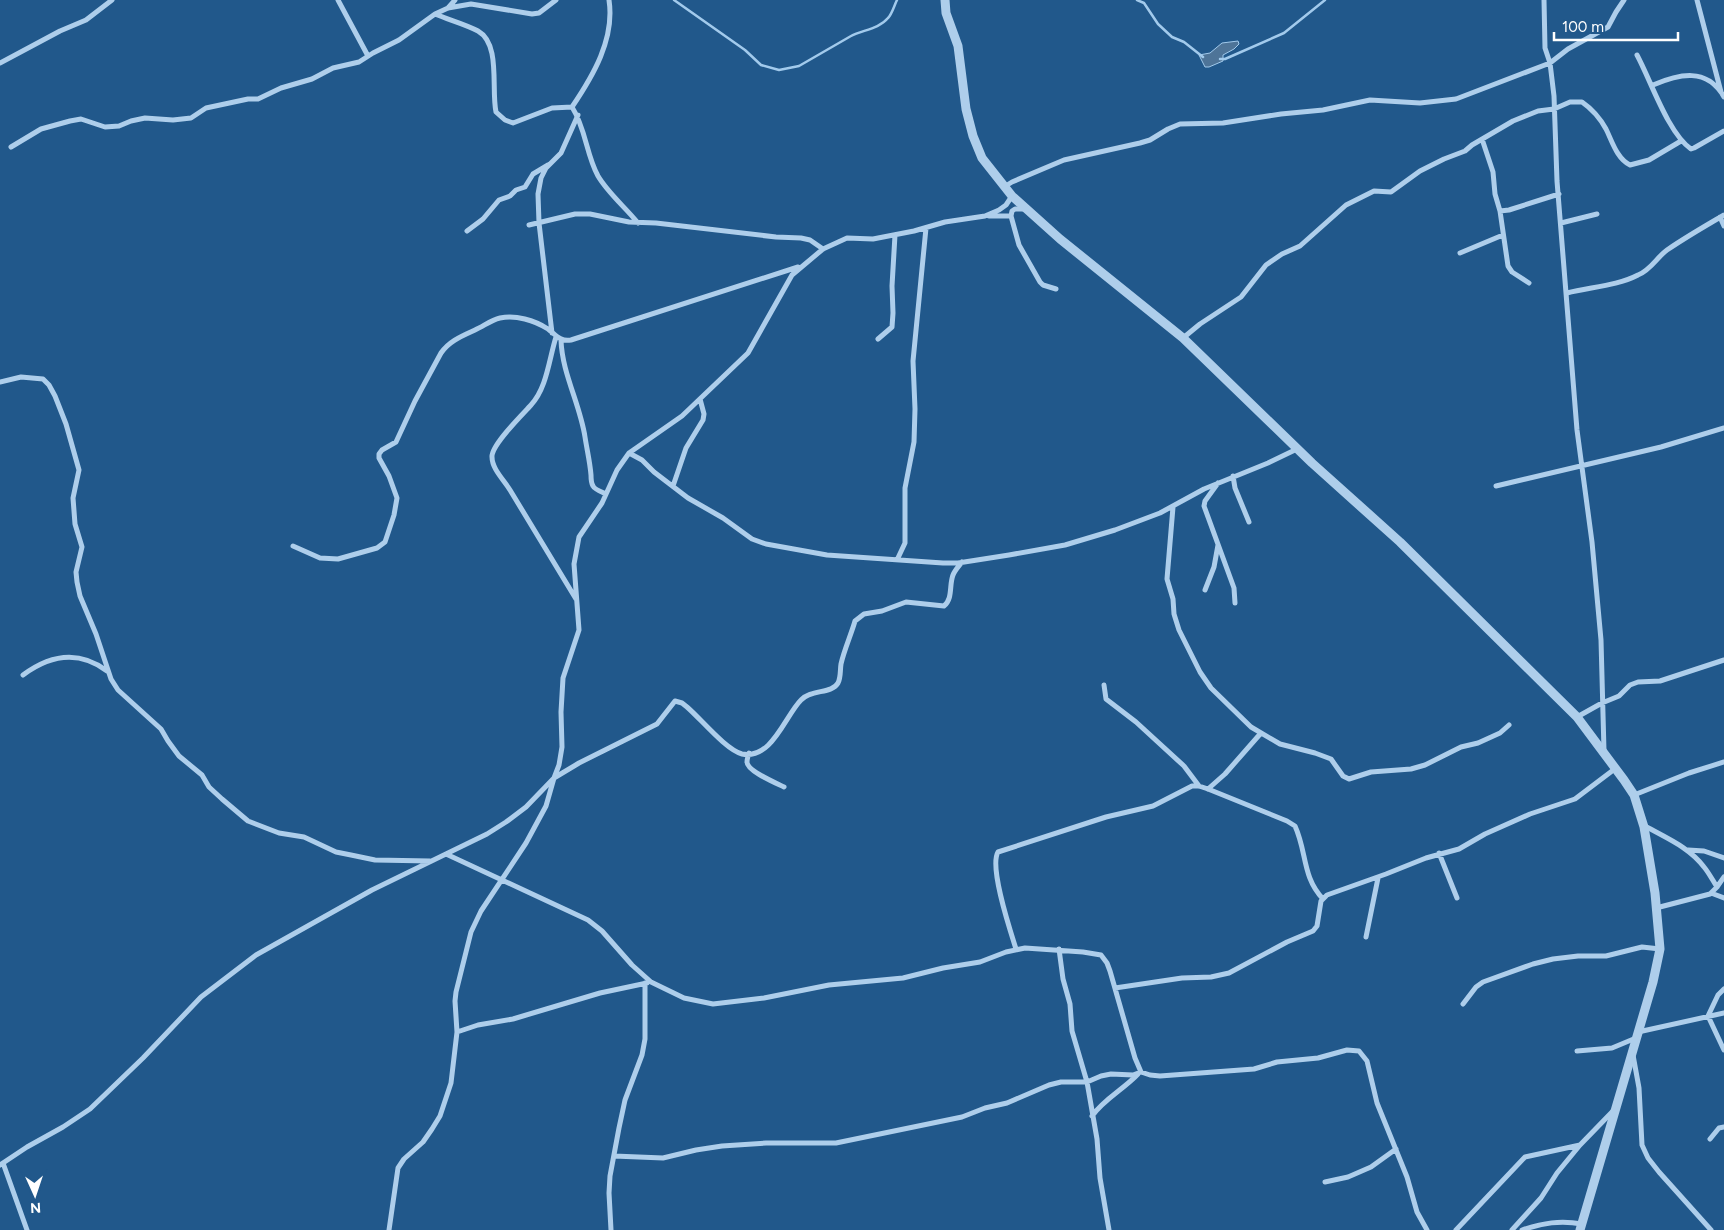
<svg xmlns="http://www.w3.org/2000/svg" width="1724" height="1230" font-family="Figtree,sans-serif">
	<style>
		.water { fill: #4e7498; stroke: #a2caec }
		.lines { fill: none; stroke-linecap: round; stroke-linejoin: round }
		.stream { stroke: #a2caec; stroke-width: 2.5 }
		.minor { stroke: #aeceeb; stroke-width: 5 }
		.tertiary { stroke: #aeceeb; stroke-width: 9 }
	</style>
	<rect width="100%" height="100%" fill="#21588b"/>
	<path class="water" d="M 1238,41 L 1239,44 L 1234,49 L 1223,55 L 1223,61 L 1209,67 L 1205,67 L 1199,55 L 1210,53 L 1222,43 Z"/>
	<g class="lines">
		<path class="stream" d="M 674,0 L 745,50 L 761,65 L 779,70 L 799,66 L 851,36 C 862,30 879,29 888,18 C 892,14 894,6 897,0
			M 1137,0 L 1144,3 L 1158,24 L 1172,37 L 1184,42 L 1203,57
			M 1220,59 L 1225,59 L 1284,33 L 1325,0"/>
		<path class="minor" d="M 338,0 L 368,56
			M 1544,0 L 1545,48 L 1550,63 L 1554,96 L 1557,181 L 1577,430 L 1592,542 L 1601,640 L 1604,751
			M 1697,0 L 1721,92
			M 448,8 L 455,0
			M 435,14 C 449,20 465,24 478,31 C 501,44 491,89 496,112 L 505,120 L 513,123 L 552,108 L 572,107 C 586,129 586,154 598,176 C 608,193 625,207 638,223
			M 1637,55 C 1651,81 1668,133 1691,149 L 1694,148 L 1724,131
			M 0,63 L 60,31 L 86,20 L 112,0
			M 1653,85 C 1679,74 1707,67 1724,97
			M 572,107 C 593,76 615,39 609,0
			M 1482,139 L 1493,172 L 1495,194 L 1500,211 L 1508,266 L 1512,272 L 1529,283
			M 11,147 L 41,129 L 70,121 L 81,119 L 105,127 L 119,126 L 131,121 L 145,118 L 173,120 L 191,118 L 206,108 L 248,99 L 258,99 L 281,88 L 312,79 L 333,68 L 359,62 L 373,53 L 399,40 L 435,14 L 448,8 L 471,4 L 532,14 L 539,13 L 556,0
			M 1004,187 L 1012,182 L 1064,160 L 1140,143 L 1150,140 L 1168,129 L 1180,124 L 1223,123 L 1281,114 L 1323,110 L 1370,100 L 1420,103 L 1456,99 L 1550,63 L 1568,49 L 1608,27 L 1616,12 L 1624,0
			M 1025,209 L 1015,209 L 1012,211 L 1011,216 L 1019,245 L 1040,282 L 1043,285 L 1056,289
			M 1500,211 L 1509,210 L 1559,194
			M 989,216 L 1011,216
			M 1720,217 L 1724,226
			M 1561,223 L 1597,214
			M 529,225 L 575,214 L 590,214 L 629,222 L 656,223 L 776,237 L 801,238 L 810,240 L 823,249
			M 467,231 L 483,219 L 499,200 L 510,196 L 516,190 L 525,187 L 533,174 L 548,165
			M 1460,253 L 1503,235
			M 1567,293 C 1590,287 1617,286 1638,275 C 1651,270 1657,257 1667,250 C 1686,237 1705,226 1724,215
			M 552,333 L 539,223 L 538,194 L 541,178 L 546,168 L 561,153 L 578,115
			M 556,337 C 549,359 547,388 531,405 C 523,414 491,445 492,457 C 492,469 504,480 510,490 L 576,599
			M 1183,338 L 1200,324 L 1241,297 L 1266,265 L 1282,254 L 1300,246 L 1346,205 L 1374,191 L 1391,192 L 1420,171 L 1444,159 L 1465,151 L 1472,145 L 1513,121 L 1538,111 L 1554,109 L 1570,102 L 1582,102 C 1592,109 1600,118 1606,129 C 1612,141 1617,159 1630,165 L 1649,160 L 1681,141
			M 878,339 L 892,327 L 893,313 L 892,286 L 895,235
			M 561,340 C 562,373 580,404 585,437 C 587,450 590,462 591,475 C 591,479 591,483 593,486 C 595,490 602,492 606,494
			M 0,382 L 21,377 L 43,379 L 49,385 L 55,396 L 66,424 L 79,470 L 73,498 L 75,524 L 82,547 L 76,572 L 77,582 L 80,596 L 96,634 L 111,679 L 118,690 L 161,729 L 168,741 L 179,756 L 202,775 L 209,787 L 222,799 L 248,821 L 279,833 L 304,837 L 336,852 L 351,855 L 375,860 L 430,861
			M 629,453 L 642,460 L 654,472 L 688,498 L 723,518 L 752,539 L 766,544 L 827,555 L 943,563 L 958,563 L 1009,555 L 1065,545 L 1115,530 L 1160,513 L 1204,489 L 1268,463 L 1297,449
			M 1233,476 L 1235,488 L 1249,522
			M 1218,483 L 1205,501 L 1204,506 L 1234,588 L 1235,603
			M 673,486 L 686,448 L 703,420 L 704,414 L 700,399
			M 1496,486 L 1661,447 L 1724,428
			M 1173,507 L 1167,579 L 1173,599 L 1174,614 L 1179,630 L 1200,672 L 1211,688 L 1251,727 L 1280,744 L 1315,753 L 1331,759 L 1343,776 L 1349,779 L 1371,772 L 1411,769 L 1425,765 L 1461,747 L 1478,743 L 1500,733 L 1509,725
			M 293,546 L 320,558 L 338,559 L 377,548 L 385,542 L 394,515 L 397,498 L 389,476 L 379,458 L 379,454 L 382,450 L 396,442 L 415,401 L 441,353 C 449,341 462,336 475,330 C 484,326 491,320 500,318 C 516,315 534,320 548,329 C 556,335 560,342 571,340 L 798,267
			M 897,560 L 905,543 L 905,488 L 914,442 L 915,409 L 913,361 L 926,228
			M 1205,590 L 1214,567 L 1218,545
			M 23,675 C 50,655 79,650 107,671
			M 1104,685 L 1106,699 L 1136,722 L 1184,766 L 1199,786
			M 1577,717 L 1602,703 L 1619,696 L 1630,685 L 1638,682 L 1660,681 L 1724,660
			M 749,753 C 748,756 747,759 747,762 C 747,771 776,783 784,787
			M 1208,789 L 1225,774 L 1261,733
			M 1634,795 L 1689,773 L 1724,762
			M 1645,826 C 1666,838 1689,847 1704,867 C 1709,873 1713,881 1717,887
			M 1688,850 L 1704,851 L 1724,858
			M 1439,853 L 1457,898
			M 446,854 L 588,920 L 602,931 L 632,965 L 651,982 L 684,998 L 713,1004 L 764,998 L 829,985 L 903,978 L 943,968 L 980,962 L 1006,952 L 1025,948 L 1083,952 L 1101,955 L 1107,963 L 1110,971 L 1135,1058 L 1141,1072 L 1150,1075 L 1160,1076 L 1254,1069 L 1277,1062 L 1318,1058 L 1347,1050 L 1359,1051 L 1367,1061 L 1377,1103 L 1407,1177 L 1417,1212 L 1427,1230
			M 1711,893 L 1724,898
			M 1656,908 L 1710,894 L 1717,887 L 1724,877
			M 1366,937 L 1378,878
			M 1016,949 C 1010,930 989,867 998,852 L 1106,817 L 1153,806 L 1192,786 L 1199,786 L 1208,789 L 1287,821 L 1295,826 C 1307,852 1302,877 1323,899
			M 1059,949 L 1063,979 L 1070,1004 L 1072,1031 L 1087,1082 L 1097,1139 L 1100,1178 L 1109,1230
			M 1115,988 L 1182,978 L 1211,977 L 1229,973 L 1287,942 L 1313,931 L 1317,926 L 1321,901 L 1327,895 L 1386,874 L 1426,858 L 1459,849 L 1485,834 L 1530,814 L 1575,799 L 1616,768
			M 1724,989 L 1718,995 L 1708,1016 L 1724,1050
			M 1463,1004 L 1476,987 L 1483,982 L 1533,964 L 1553,959 L 1578,956 L 1606,956 L 1642,947 L 1660,949
			M 457,1032 L 478,1025 L 513,1019 L 600,993 L 647,983
			M 1638,1032 L 1724,1013
			M 1577,1051 L 1612,1048 L 1636,1038
			M 1633,1055 L 1639,1088 L 1642,1145 L 1648,1158 L 1659,1172 L 1711,1230
			M 1092,1116 C 1104,1099 1124,1089 1138,1074
			M 1710,1139 L 1719,1128 L 1724,1127
			M 614,1156 L 663,1158 L 696,1150 L 722,1146 L 766,1143 L 836,1143 L 962,1117 L 985,1108 L 1007,1103 L 1049,1085 L 1061,1082 L 1087,1082 L 1101,1076 L 1111,1074 L 1133,1075 L 1141,1072
			M 3,1163 L 27,1230
			M 0,1165 L 27,1147 L 63,1127 L 90,1109 L 143,1058 L 201,997 L 256,955 L 372,890 L 487,834 L 506,822 L 526,807 L 554,778 L 559,765 L 562,747 L 561,712 L 563,678 L 579,630 L 574,564 L 579,537 L 602,503 L 617,470 L 629,453 L 682,416 L 748,353 L 792,275 L 823,249 L 847,238 L 873,239 L 914,231 L 945,222 L 985,216 L 999,210 L 1006,205 L 1012,196
			M 1325,1182 L 1348,1177 L 1371,1167 L 1396,1149
			M 389,1230 L 398,1168 L 404,1159 L 423,1142 L 432,1129 L 440,1116 L 451,1083 L 457,1032 L 455,1001 L 456,992 L 471,932 L 481,911 L 526,843 L 546,806 L 554,778 L 579,763 L 657,724 L 675,701 L 682,703 L 687,707 C 701,719 726,750 742,754 C 772,760 785,716 801,700 C 811,689 832,694 838,683 C 841,677 840,670 841,664 C 844,650 851,635 855,621 L 864,614 L 882,611 L 906,602 L 944,606 C 953,599 949,585 953,575 C 955,570 959,566 962,562
			M 611,1230 L 609,1193 L 610,1176 L 619,1128 L 625,1100 L 642,1055 L 645,1039 L 645,983
			M 1456,1230 L 1525,1157 L 1580,1145 L 1613,1111
			M 1512,1230 L 1541,1198 L 1557,1173 L 1580,1145
			M 1522,1230 C 1543,1223 1560,1220 1582,1224"/>
		<path class="tertiary" d="M 945,0 L 946,13 L 958,46 L 966,109 L 973,136 L 982,158 L 1012,196 L 1060,239 L 1183,338 L 1312,463 L 1400,542 L 1577,717 L 1624,780 L 1634,795 L 1644,827 L 1655,893 L 1660,949 L 1653,982 L 1580,1230"/>
	</g>
	<g transform="translate(35 1195) rotate(177)" stroke="#21588b" stroke-width="4" paint-order="stroke">
	<path d="M0-4L9 19L0 12L-9 19Z" fill="#ffffff"/>
	<text y="-8" font-size="14" font-weight="bold" text-anchor="middle" fill="#ffffff">N</text>
	</g>
	<path d="M1554 32v8h124v-8" fill="none" stroke="#ffffff" stroke-width="2.5"/>
	<text x="1562" y="32" font-size="15" fill="#ffffff" stroke="#21588b" stroke-width="4" paint-order="stroke">100 m</text>
</svg>
